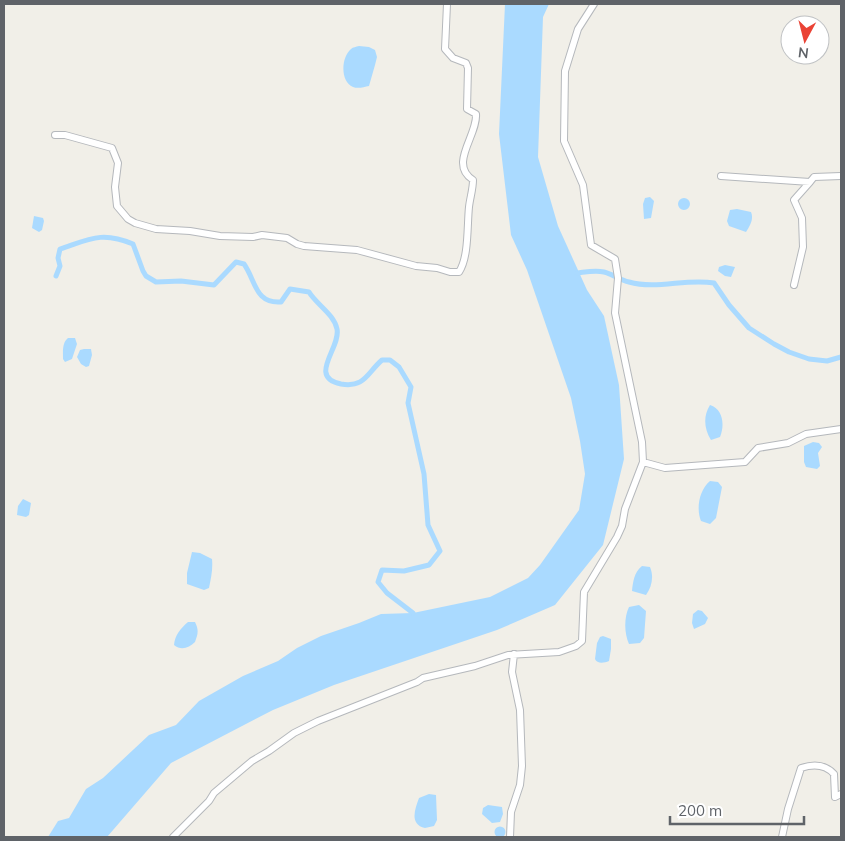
<svg xmlns="http://www.w3.org/2000/svg" width="845" height="841" font-family="Mulish,sans-serif">
	<style>
		.water { fill: #aadaff }
		.lines { fill: none; stroke-linecap: round; stroke-linejoin: round }
		.canal { stroke: #aadaff; stroke-width: 5 }
		.minor-casing { stroke: #b5b8bc; stroke-width: 8 }
		.minor { stroke: #fff; stroke-width: 6 }
	</style>
	<rect width="100%" height="100%" fill="#f1efe8"/>
	<path class="water" d="M 505,4 L 549,4 L 543,17 L 538,157 L 558,226 L 587,290 L 604,316 L 619,385 L 624,459 L 603,545 L 555,605 L 497,630 L 334,685 L 273,710 L 171,763 L 107,837 L 48,837 L 58,821 L 69,818 L 86,789 L 103,778 L 149,735 L 176,725 L 199,701 L 243,676 L 278,661 L 297,648 L 321,636 L 359,623 L 381,614 L 413,613 L 490,597 L 528,578 L 540,565 L 579,510 L 585,474 L 580,441 L 571,398 L 527,270 L 511,235 L 499,134 Z
		M 359,46 L 369,47 L 375,50 L 377,57 L 375,65 L 369,86 C 364,87 358,89 353,87 C 340,82 341,57 351,49 C 353,47 356,47 359,46 Z
		M 650,197 L 654,201 L 651,218 L 644,219 L 643,204 L 645,198 Z
		M678 204a6 6 0 1 1 12 0a6 6 0 1 1-12 0Z
		M 737,209 L 751,212 C 754,219 750,226 746,232 L 729,226 L 727,221 L 730,210 Z
		M 34,216 L 43,218 L 44,221 L 42,230 L 39,232 L 32,228 Z
		M 725,265 L 735,267 L 731,277 L 725,276 L 718,271 L 719,267 Z
		M 68,338 L 75,338 L 77,344 L 72,359 L 65,362 L 63,359 C 63,351 62,343 68,338 Z
		M 84,349 L 91,349 L 92,355 L 89,366 L 86,367 L 81,364 L 77,357 L 80,350 Z
		M 710,405 C 723,409 725,425 720,437 L 711,440 C 704,429 703,416 710,405 Z
		M 813,442 L 819,443 L 822,447 L 818,453 L 820,466 L 817,469 L 806,467 L 804,462 L 804,446 Z
		M 710,481 L 718,482 L 722,487 L 716,518 L 710,524 L 701,521 C 696,509 699,490 710,481 Z
		M 23,499 L 31,503 L 29,515 L 26,517 L 17,515 L 18,506 Z
		M 192,552 L 200,553 L 212,559 C 213,569 211,578 209,588 L 204,590 L 187,584 L 187,573 Z
		M 642,566 L 650,567 C 654,576 652,587 646,595 L 632,591 C 633,582 634,572 642,566 Z
		M 639,605 L 646,611 L 644,638 L 640,643 L 629,644 C 624,633 624,617 629,607 Z
		M 698,610 L 702,611 L 708,618 L 705,624 L 694,629 L 692,623 L 693,614 Z
		M 188,622 L 195,622 C 199,630 198,634 195,642 C 189,648 181,651 174,645 C 175,635 180,629 188,622 Z
		M 603,636 L 611,639 L 611,649 L 609,661 C 604,663 597,664 595,659 L 597,643 L 600,637 Z
		M 429,794 L 436,795 L 437,820 L 434,826 L 425,828 C 409,824 415,809 419,798 Z
		M 488,805 L 502,807 L 503,814 L 500,822 L 492,823 L 482,814 L 483,808 Z
		M494.5 832a5.5 5.5 0 1 1 11 0a5.5 5.5 0 1 1-11 0Z"/>
	<g class="lines">
		<path class="canal" d="M 577,273 C 586,272 595,270 604,272 C 612,274 620,280 629,282 C 657,290 686,278 714,283 L 729,305 L 749,328 L 774,344 L 789,352 L 809,359 L 827,361 L 841,357
			M 56,276 L 60,266 L 58,258 L 60,249 C 90,239 102,231 133,244 L 143,271 L 146,276 L 156,282 L 181,281 L 214,285 L 236,262 L 244,264 C 256,281 255,304 281,302 L 290,289 L 309,292 C 316,304 334,314 337,329 C 341,348 307,377 341,384 C 365,388 367,373 382,360 L 390,360 L 399,367 L 411,387 L 408,403 L 424,474 L 428,525 L 440,551 L 429,565 L 404,571 L 382,570 L 378,582 L 387,593 L 413,613"/>
		<g class="minor-casing">
			<path id="minor" d="M 55,135 L 65,135 L 112,148 L 118,163 L 115,187 L 117,206 L 128,219 L 135,223 L 156,229 L 190,231 L 220,236 L 253,237 L 262,235 L 287,238 L 297,244 L 304,246 L 357,250 L 416,266 L 437,268 L 450,272 L 459,272 C 469,257 467,226 469,207 C 470,198 473,189 473,180 C 448,164 478,135 476,114 L 467,109 L 468,68 L 466,63 L 453,58 L 445,49 L 447,4
				M 721,176 L 810,182 L 814,177 L 841,176
				M 794,285 L 803,247 L 802,218 L 794,200 L 810,182
				M 643,462 L 665,468 L 745,462 L 758,448 L 788,443 L 806,434 L 841,429
				M 173,837 L 209,801 L 214,793 L 252,761 L 269,751 L 294,733 L 318,721 L 417,682 L 423,678 L 475,666 L 508,655 L 559,652 L 576,646 L 582,641 L 584,592 L 617,537 L 622,526 L 625,509 L 643,462 L 642,442 L 615,313 L 618,278 L 615,259 L 591,245 L 583,185 L 564,141 L 565,71 L 578,29 L 594,4
				M 510,837 L 511,812 L 520,785 L 522,766 L 520,710 L 512,672 L 514,654
				M 782,837 L 788,809 L 801,768 C 813,764 825,764 834,774 L 835,797 L 841,794"/>
		</g>
		<use href="#minor" class="minor"/>
	</g>
	<rect width="845" height="841" fill="none" stroke="#5f6368" stroke-width="10"/>
	<g transform="translate(805 40) rotate(187)"><circle r="24" fill="#ffffff" stroke="#bfc1c3"/>
	<path d="M0-4L9 19L0 12L-9 19Z" fill="#ea4335"/>
	<text y="-8" font-size="14" font-weight="bold" text-anchor="middle" fill="#5f6368">N</text>
	</g>
	<path d="M670 816v8h134v-8" fill="none" stroke="#5f6368" stroke-width="2.5"/>
	<text x="678" y="816" font-size="15" fill="#5f6368" stroke="#ffffff" stroke-width="4" paint-order="stroke">200 m</text>
</svg>
